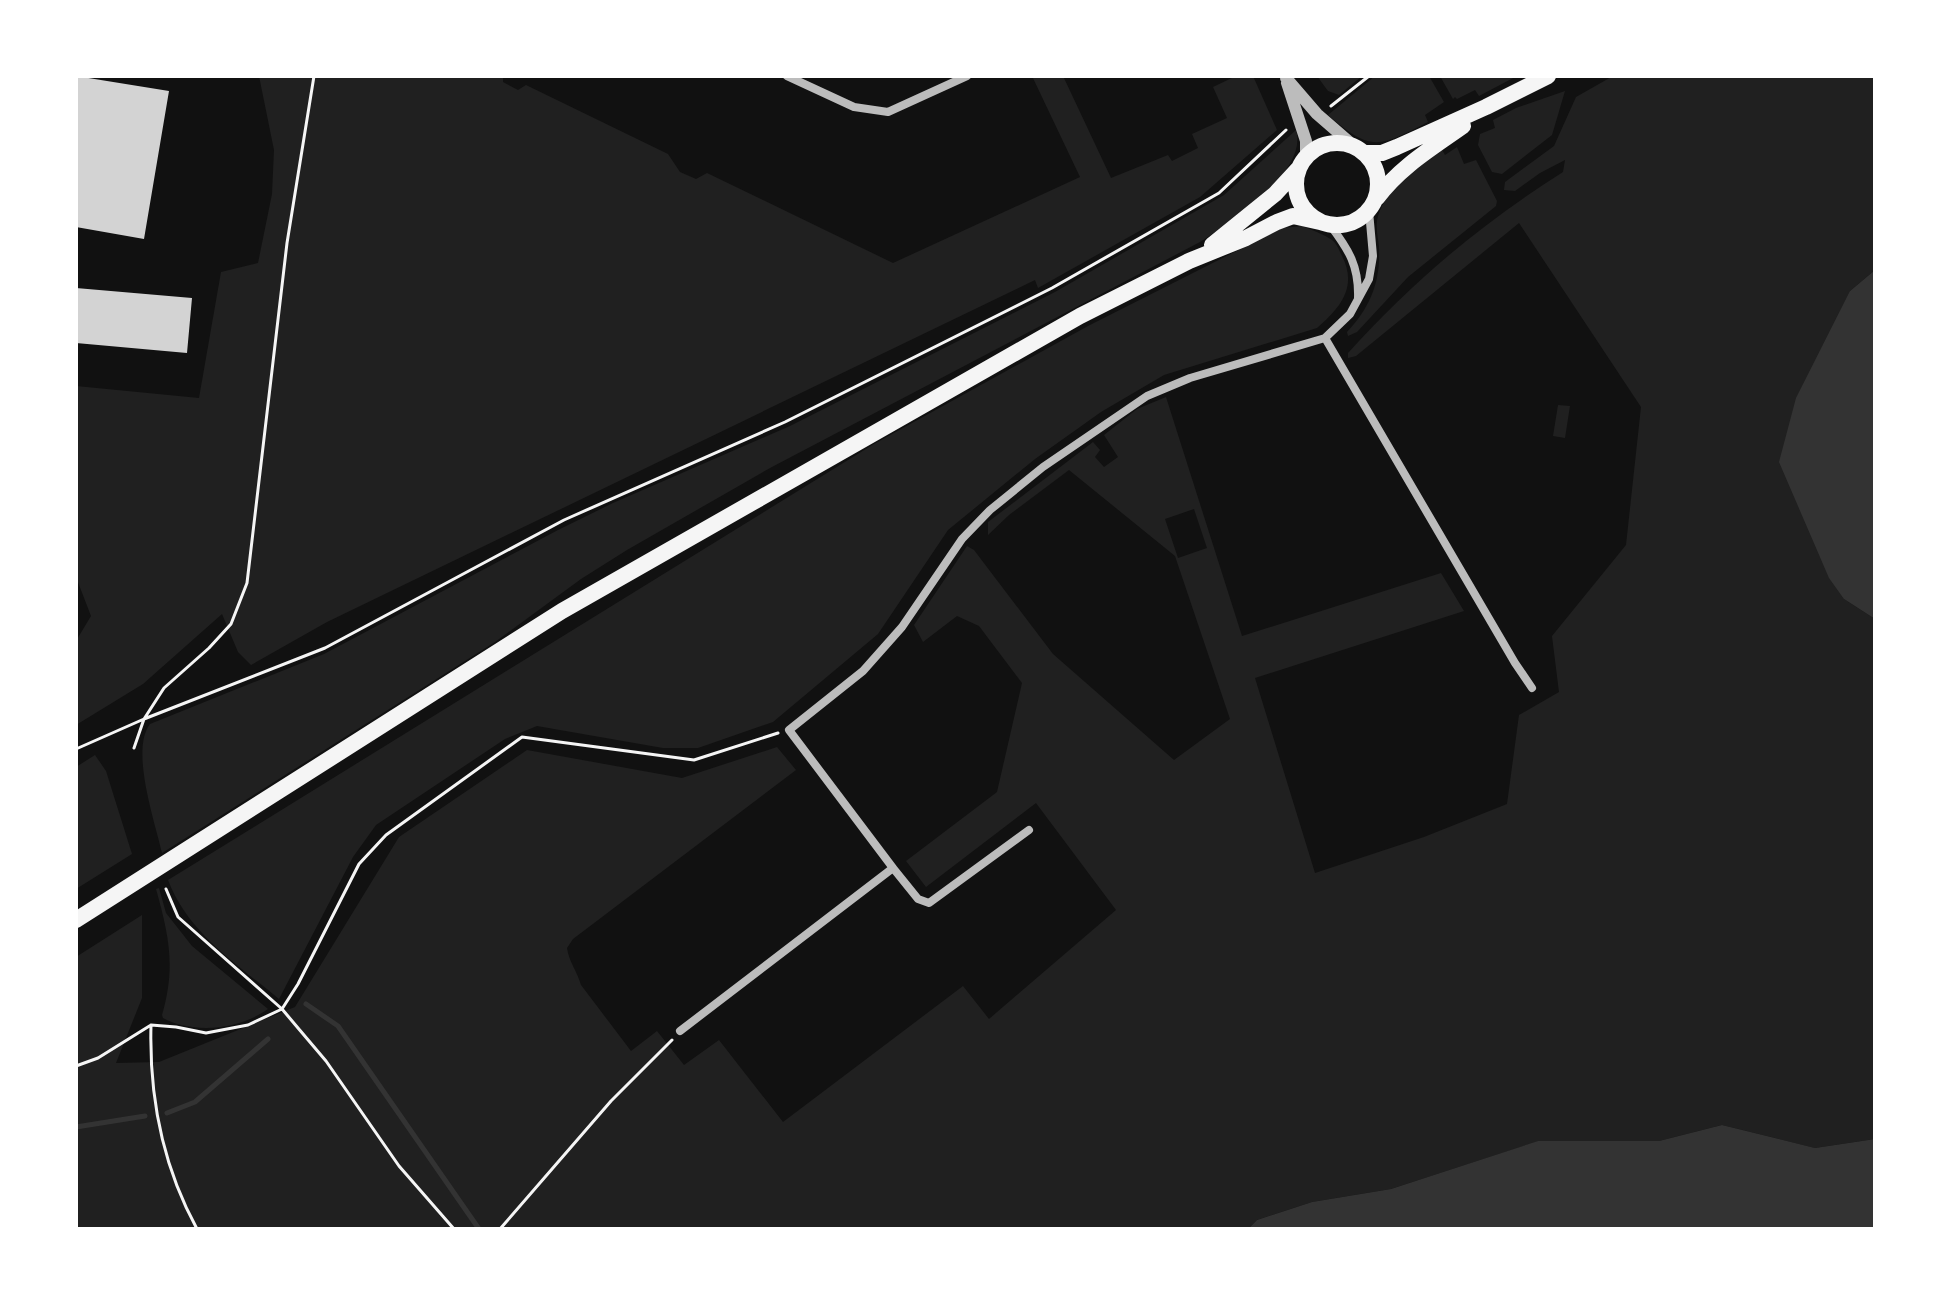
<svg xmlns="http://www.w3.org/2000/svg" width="1951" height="1305" font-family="'Sofia Sans Condensed',sans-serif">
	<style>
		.green { fill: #202020; fill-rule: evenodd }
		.water { fill: #333 }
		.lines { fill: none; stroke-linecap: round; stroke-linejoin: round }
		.stream { stroke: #333; stroke-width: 5 }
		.building { fill: #d3d3d3 }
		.path { stroke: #f5f5f5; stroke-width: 3 }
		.minor { stroke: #bcbcbc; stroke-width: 8 }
		.tertiary { stroke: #bcbcbc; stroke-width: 12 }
		.primary { stroke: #f5f5f5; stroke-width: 16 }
	</style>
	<rect width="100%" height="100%" fill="#111"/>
	<path class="green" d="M 259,76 L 503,76 L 503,82 L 518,90 L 526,85 L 668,154 L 680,172 L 696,179 L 707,173 L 893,263 L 1080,177 L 1032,76 L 1063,76 L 1111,178 L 1168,155 L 1172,161 L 1198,148 L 1192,134 L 1227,118 L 1213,87 L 1236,76 L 1253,76 L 1277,130 L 1200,197 L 1038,288 L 1035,280 L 327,622 L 251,665 L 238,652 L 222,614 L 143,684 L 76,725 L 76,641 L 91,616 L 76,577 L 76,386 L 199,398 L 221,272 L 258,263 L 272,194 L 274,150 Z
		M 1317,76 L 1362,76 L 1339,95 L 1328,91 Z
		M 1375,76 L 1429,76 L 1444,102 L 1425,115 L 1428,122 C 1379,147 1372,153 1328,115 Z
		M 1440,76 L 1517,76 L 1479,96 L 1475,90 L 1457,99 L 1455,97 L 1453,99 Z
		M 1613,76 L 1875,76 L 1875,270 L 1850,291 L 1844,599 L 1875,619 L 1875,1139 L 1815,1148 L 1722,1125 L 1659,1141 L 1539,1141 L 1391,1189 L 1312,1202 L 1257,1220 L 1248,1229 L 76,1229 L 76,957 L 142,915 L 142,998 L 116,1063 L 159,1062 L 295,1007 L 399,837 L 527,750 L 682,778 L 777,747 L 796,770 L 573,939 L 567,948 C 569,962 577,971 581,985 L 631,1051 L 657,1031 L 684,1065 L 719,1040 L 783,1122 L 963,986 L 989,1019 L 1116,910 L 1036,803 L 926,887 L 906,861 L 997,792 L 1022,683 L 979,626 L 957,616 L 923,642 L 914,625 L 967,546 L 974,550 L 1053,654 L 1174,760 L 1230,719 L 1175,556 L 1069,470 L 1009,515 L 988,535 L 988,522 L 1093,442 L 1100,450 L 1095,457 L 1104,467 L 1118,457 L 1104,435 L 1137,409 L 1166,397 L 1242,636 L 1441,573 L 1464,611 L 1255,678 L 1315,873 L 1424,837 L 1507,804 L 1519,715 L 1559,692 L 1552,636 L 1626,545 L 1641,407 L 1519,223 L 1356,356 L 1348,358 L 1348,353 C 1412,282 1482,223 1563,172 L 1565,160 L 1540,173 L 1515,191 L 1504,190 L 1505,182 L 1554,146 L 1576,97 ZM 1194,509 L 1207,548 L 1178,558 L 1165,519 Z
		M 1565,91 L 1552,135 L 1502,174 L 1492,172 L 1478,145 L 1480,134 L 1495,128 L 1493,120 L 1516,108 Z
		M 1296,130 C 1309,171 1230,223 1200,242 L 770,468 L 627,550 L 581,579 L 495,642 L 162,853 C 155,822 130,750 150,724 L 324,654 L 558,530 L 613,503 L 790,426 L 1055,292 L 1224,195 Z
		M 1457,147 L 1464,164 L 1476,160 L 1497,201 L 1496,206 L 1408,277 L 1357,332 L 1348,336 L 1347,332 C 1370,308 1381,281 1379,247 C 1378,237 1375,226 1378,216 C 1387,187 1418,166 1441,148 L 1445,155 Z
		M 1302,226 C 1312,230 1323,234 1332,240 C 1337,244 1339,250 1342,256 C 1358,287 1340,308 1317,328 L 1164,375 L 1101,412 L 1035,459 L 948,530 L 878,634 L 773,722 L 698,748 L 663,748 L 537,726 L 505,739 L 376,825 L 353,857 L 279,999 C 237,964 188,933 168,880 L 874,444 L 1088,326 L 1282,228 Z
		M 1558,405 L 1570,406 L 1565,438 L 1553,436 Z
		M 95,755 L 106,771 L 132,854 L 76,889 L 76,767 Z
		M 159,888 L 166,913 L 192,946 L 268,1009 C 240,1029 195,1035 163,1018 L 162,1015 C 176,967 169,936 156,889 Z"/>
	<path class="water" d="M 1875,270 L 1875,619 L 1844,599 L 1829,578 L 1779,462 L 1796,398 L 1850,291 Z
		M 1722,1125 L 1815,1148 L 1875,1139 L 1875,1229 L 1248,1229 L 1257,1220 L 1312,1202 L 1391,1189 L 1538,1141 L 1659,1141 Z"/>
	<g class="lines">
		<path class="stream" d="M 306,1004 L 338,1026 L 479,1229
			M 167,1113 L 195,1102 L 268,1039
			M 76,1127 L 145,1116"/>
	</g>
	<path class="building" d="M 76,76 L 169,91 L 144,239 L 76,227 Z
		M 76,288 L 192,298 L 187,353 L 76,343 Z"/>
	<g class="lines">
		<path class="path" d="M 1331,106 L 1369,76
			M 134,748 L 144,719 L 164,688 L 209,648 L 231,624 L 247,583 L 287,243 L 314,76
			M 76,749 L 144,719 L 325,648 L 564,520 L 785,422 L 1052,288 L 1219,193 L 1286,130
			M 166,889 L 178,917 L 282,1009 L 298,1028 L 326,1061 L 399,1166 L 454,1229
			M 151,1025 C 149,1098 162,1165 197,1229
			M 76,1066 L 98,1058 L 151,1025 L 176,1027 L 206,1033 L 248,1025 L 282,1009 L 298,984 L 359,864 L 386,835 L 522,737 L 694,760 L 778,733
			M 500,1229 L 611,1101 L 672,1040"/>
		<path class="minor" d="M 787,76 L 854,107 L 888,112 L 967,76
			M 1330,225 C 1349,250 1359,266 1358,298
			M 1325,338 L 1515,663 L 1532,688
			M 893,868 L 918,899 L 929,903 L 1029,830
			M 680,1031 L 893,868 L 789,730 L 863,671 L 902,627 L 962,539 L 990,510 L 1043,467 L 1147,396 L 1190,378 L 1325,338 L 1350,314 L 1369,279 L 1373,256 L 1369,211"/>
		<path class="tertiary" d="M 1286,78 L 1317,114 L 1355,147
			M 1287,83 L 1306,141 L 1306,157"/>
		<path class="primary" d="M1296 184a41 41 0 1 1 82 0a41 41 0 1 1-82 0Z
			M 1364,153 L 1382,153 L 1397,147 L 1486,107 L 1548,76
			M 1377,198 C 1400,167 1432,148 1463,126
			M 1212,245 L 1275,194 L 1299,168
			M 76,920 L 562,611 L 1080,316 L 1189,261 L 1246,238 L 1277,222 L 1293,216 L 1320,222"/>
	</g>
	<rect width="1951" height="1305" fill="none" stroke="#ffffff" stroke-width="156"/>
</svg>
